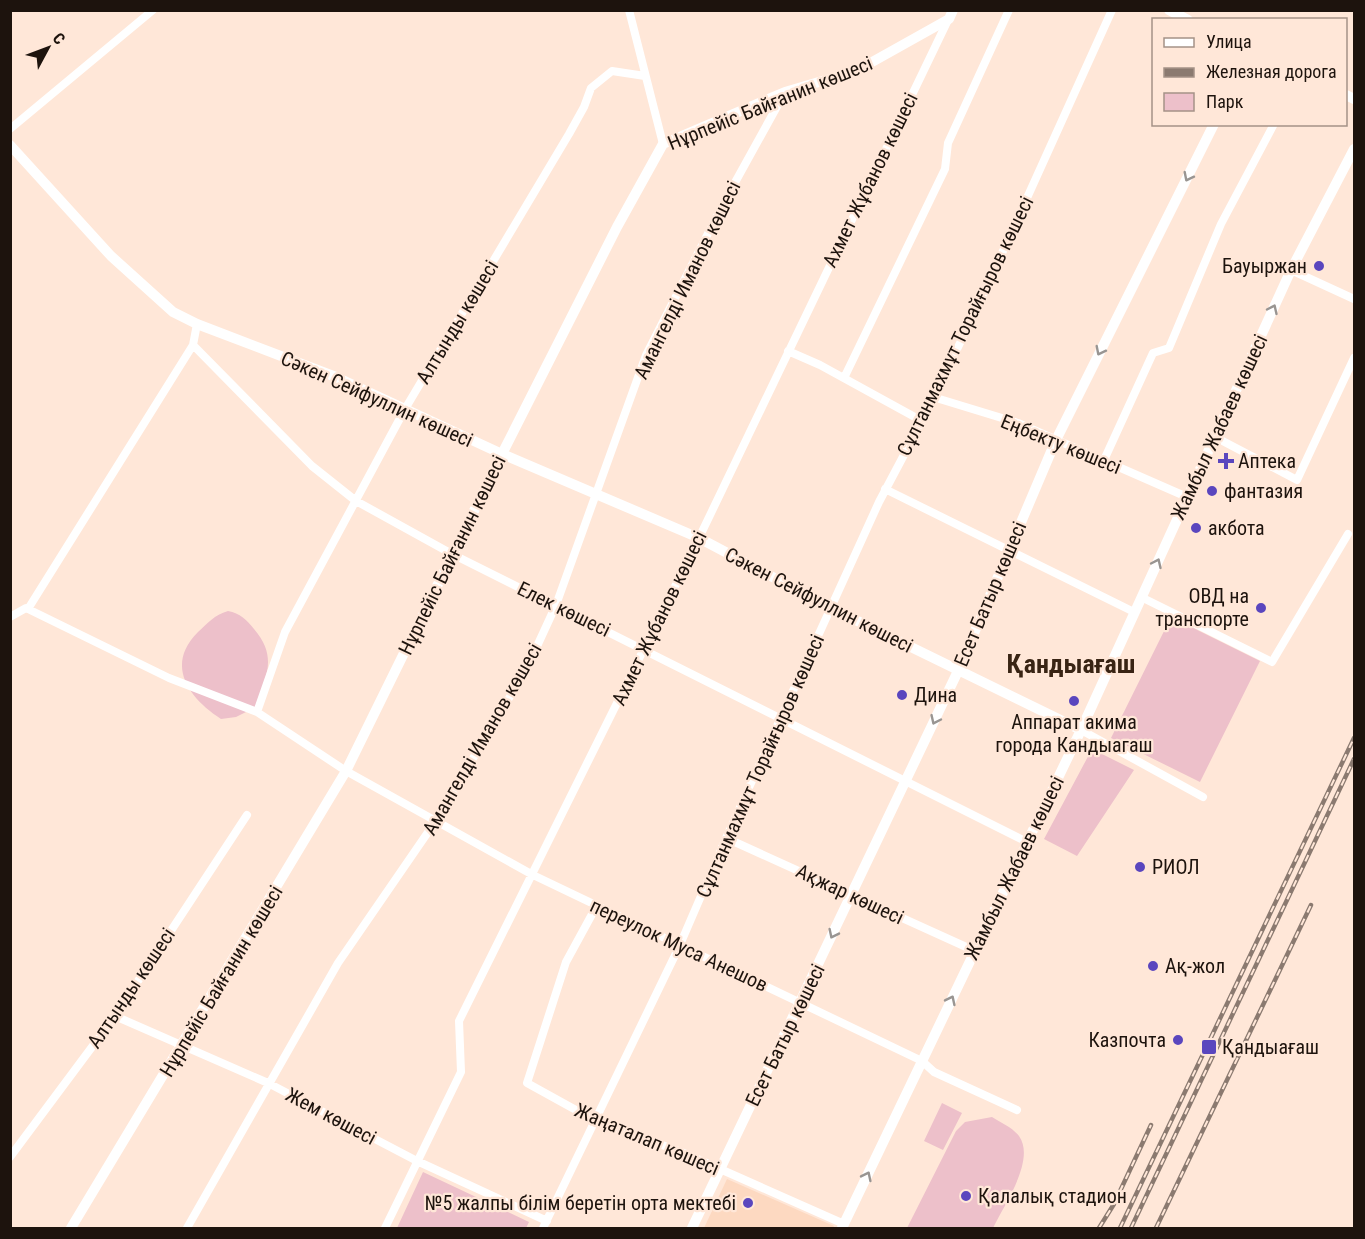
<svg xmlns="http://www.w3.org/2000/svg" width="1365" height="1239" font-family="'Roboto Condensed',sans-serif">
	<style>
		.built { fill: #fdd9c1 }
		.green { fill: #edc0ca }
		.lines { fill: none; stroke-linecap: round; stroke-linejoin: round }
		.street { stroke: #fff; stroke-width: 8 }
		.secondary { stroke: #fff; stroke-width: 10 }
		.rail-casing { stroke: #8b7a70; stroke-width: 4.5 }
		.rail { stroke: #ffe7d8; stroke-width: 2; stroke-dasharray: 7; stroke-linecap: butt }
		.oneway { stroke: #999592 }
		.poi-dot { fill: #5a46be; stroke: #ffe7d8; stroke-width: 2 }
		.labels { text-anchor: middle; stroke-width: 4.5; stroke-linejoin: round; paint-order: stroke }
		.street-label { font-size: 20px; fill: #1d130d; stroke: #ffe7d8 }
		.poi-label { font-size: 20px; fill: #1d130d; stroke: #ffe7d8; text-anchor: start }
		.district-label { font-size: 26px; font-weight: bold; fill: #392414; stroke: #ffe7d8 }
	</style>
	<rect width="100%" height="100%" fill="#ffe7d8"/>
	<path class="built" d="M 727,1179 L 834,1226 L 833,1228 L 704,1228 Z"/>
	<path class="green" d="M 228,611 C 240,613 247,620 254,629 C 278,657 266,676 256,707 L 236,717 L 221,719 C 190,699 164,666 198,632 C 208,623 214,615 228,611 Z
		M 1171,617 L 1260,661 L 1200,782 L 1111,738 Z
		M 1092,749 L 1134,770 L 1077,856 L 1044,839 Z
		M 942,1103 L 962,1113 L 943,1150 L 924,1141 Z
		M 992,1117 C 1001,1123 1012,1127 1019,1136 C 1036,1160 1004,1205 993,1228 L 907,1228 L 956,1131 L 965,1122 Z
		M 423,1172 L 529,1222 L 526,1228 L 397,1228 Z"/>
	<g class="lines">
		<path class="street" d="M 629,10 L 663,144
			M 10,129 L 153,10
			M 1291,270 L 1354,299
			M 197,324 L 193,345 L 312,466 L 356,501 L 452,554 L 1027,842
			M 788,351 L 820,365 L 922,421
			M 844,378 L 945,169 L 948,143 L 1009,10
			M 933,397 L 1018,423 L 1187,497
			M 1215,437 L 1297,480 L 1354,358
			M 1104,460 L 1153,353 L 1169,348 L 1221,224 L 1274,124
			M 885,489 L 1134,612
			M 1141,597 L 1272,662 L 1348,534
			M 28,609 L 193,345
			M 10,617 L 26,608 L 169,678 L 257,712 L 346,771 L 533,875 L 922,1061 L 934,1072 L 1017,1110
			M 257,712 L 285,632 L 405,409 L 569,134 L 584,107 L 591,88 L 612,71 L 645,76
			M 1081,730 L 1203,797
			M 726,838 L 975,951
			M 596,907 L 566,962 L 527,1083 L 594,1120 L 684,1153 L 844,1224
			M 115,1016 L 268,1083 L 417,1161 L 547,1221
			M 10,1157 L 115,1016 L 247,815
			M 187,1228 L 338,963 L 435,822 L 527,668 L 556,605 L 646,355 L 722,206 L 785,92
			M 385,1228 L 461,1072 L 459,1021 L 699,538 L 948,20
			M 543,1228 L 679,947 L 726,838 L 879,502 L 922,421 L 979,304 L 1112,10"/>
		<path class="secondary" d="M 1169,10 L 1188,20
			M 1346,95 L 1354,99
			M 10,145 L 111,256 L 173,312 L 197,324 L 336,377 L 502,454 L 699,538 L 831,608 L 1081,730
			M 71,1228 L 346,771 L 502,454 L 617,227 L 663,144 L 785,92 L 856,71 L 949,19 L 953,10
			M 692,1228 L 958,671 L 1056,440 L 1214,124
			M 842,1228 L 1081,730 L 1291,270 L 1354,149"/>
		<g class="rail-casing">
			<path id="rail" d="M 1099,1228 L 1114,1204 L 1151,1125
				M 1120,1228 L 1354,738
				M 1131,1228 L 1354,759
				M 1156,1228 L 1311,905"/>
		</g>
		<use href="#rail" class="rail"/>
	</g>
	<defs><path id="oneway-chevron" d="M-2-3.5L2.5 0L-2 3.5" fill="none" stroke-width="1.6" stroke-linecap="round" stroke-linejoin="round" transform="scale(1.5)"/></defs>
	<g class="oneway">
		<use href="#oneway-chevron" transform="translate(1188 177) rotate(117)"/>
		<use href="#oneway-chevron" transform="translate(1273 309) rotate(-65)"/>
		<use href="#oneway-chevron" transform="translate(1100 351) rotate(117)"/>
		<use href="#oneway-chevron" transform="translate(1157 563) rotate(-65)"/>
		<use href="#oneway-chevron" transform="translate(935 720) rotate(115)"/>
		<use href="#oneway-chevron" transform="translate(833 934) rotate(116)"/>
		<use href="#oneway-chevron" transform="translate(951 1000) rotate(-64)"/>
		<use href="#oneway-chevron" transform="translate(867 1176) rotate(-64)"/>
	</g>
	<g class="poi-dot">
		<circle cx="1319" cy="266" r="6"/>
		<path d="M1223 452h6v6h6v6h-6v6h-6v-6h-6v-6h6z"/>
		<circle cx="1212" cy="491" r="6"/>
		<circle cx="1196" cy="528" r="6"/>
		<circle cx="1261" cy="608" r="6"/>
		<circle cx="902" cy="695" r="6"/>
		<circle cx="1074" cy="701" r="6"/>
		<circle cx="1140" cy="867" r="6"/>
		<circle cx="1153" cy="966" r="6"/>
		<circle cx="1178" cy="1040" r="6"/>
		<rect x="1201" y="1039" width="16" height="16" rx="3"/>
		<circle cx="966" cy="1196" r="6"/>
		<circle cx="748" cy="1203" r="6"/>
	</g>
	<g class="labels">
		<g class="street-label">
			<text transform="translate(770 103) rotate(-22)" y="7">Нұрпейіс Байғанин көшесі</text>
			<text transform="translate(870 180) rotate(-64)" y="7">Ахмет Жұбанов көшесі</text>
			<text transform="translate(687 280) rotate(-64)" y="7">Амангелді Иманов көшесі</text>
			<text transform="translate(457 322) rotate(-59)" y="7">Алтынды көшесі</text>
			<text transform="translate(965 326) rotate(-64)" y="7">Сұлтанмахмұт Торайғыров көшесі</text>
			<text transform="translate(377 399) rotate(24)" y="7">Сәкен Сейфуллин көшесі</text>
			<text transform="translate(1219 427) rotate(-65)" y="7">Жамбыл Жабаев көшесі</text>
			<text transform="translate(1061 444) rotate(22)" y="7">Еңбекту көшесі</text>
			<text transform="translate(452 555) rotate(-64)" y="7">Нұрпейіс Байғанин көшесі</text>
			<text transform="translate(990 594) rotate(-67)" y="7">Есет Батыр көшесі</text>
			<text transform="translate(819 600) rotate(27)" y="7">Сәкен Сейфуллин көшесі</text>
			<text transform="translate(564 609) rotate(26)" y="7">Елек көшесі</text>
			<text transform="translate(659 618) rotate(-64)" y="7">Ахмет Жұбанов көшесі</text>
			<text transform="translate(482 739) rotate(-60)" y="7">Амангелді Иманов көшесі</text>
			<text transform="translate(760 766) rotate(-66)" y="7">Сұлтанмахмұт Торайғыров көшесі</text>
			<text transform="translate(1014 868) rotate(-64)" y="7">Жамбыл Жабаев көшесі</text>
			<text transform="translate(850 894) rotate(25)" y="7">Ақжар көшесі</text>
			<text transform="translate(679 945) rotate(25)" y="7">переулок Муса Анешов</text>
			<text transform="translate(221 981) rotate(-59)" y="7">Нұрпейіс Байғанин көшесі</text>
			<text transform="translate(131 988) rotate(-56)" y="7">Алтынды көшесі</text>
			<text transform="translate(785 1035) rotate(-64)" y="7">Есет Батыр көшесі</text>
			<text transform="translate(331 1116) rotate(28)" y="7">Жем көшесі</text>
			<text transform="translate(647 1139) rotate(23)" y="7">Жаңаталап көшесі</text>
		</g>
		<g class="poi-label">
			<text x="1307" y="273" text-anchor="end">Бауыржан</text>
			<text x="1238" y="468">Аптека</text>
			<text x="1224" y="498">фантазия</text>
			<text x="1208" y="535">акбота</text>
			<text x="1249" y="603" text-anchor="end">ОВД на<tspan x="1249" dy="23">транспорте</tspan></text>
			<text x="914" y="702">Дина</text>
			<text x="1074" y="729" text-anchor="middle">Аппарат акима<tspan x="1074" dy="23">города Кандыагаш</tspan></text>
			<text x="1152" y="874">РИОЛ</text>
			<text x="1165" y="973">Ақ-жол</text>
			<text x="1166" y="1047" text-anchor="end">Казпочта</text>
			<text x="1222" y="1054">Қандыағаш</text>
			<text x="978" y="1203">Қалалық стадион</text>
			<text x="736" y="1210" text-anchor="end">№5 жалпы білім беретін орта мектебі</text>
		</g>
		<g class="district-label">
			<text x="1071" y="673">Қандыағаш</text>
		</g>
	</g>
	<rect width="1365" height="1239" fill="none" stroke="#1d130d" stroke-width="24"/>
	<rect x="1152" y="18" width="195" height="108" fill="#ffe7d8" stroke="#a59287" stroke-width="1.5"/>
	<rect x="1164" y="38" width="30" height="9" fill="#ffffff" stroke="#a59287" stroke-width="1.5"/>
	<text x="1206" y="48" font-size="18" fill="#1d130d">Улица</text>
	<rect x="1164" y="68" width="30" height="9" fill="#8b7a70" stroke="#a59287" stroke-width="1.5"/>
	<text x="1206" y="78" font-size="18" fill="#1d130d">Железная дорога</text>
	<rect x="1164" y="93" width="30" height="18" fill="#edc0ca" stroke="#a59287" stroke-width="1.5"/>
	<text x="1206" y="108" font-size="18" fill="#1d130d">Парк</text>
	<g transform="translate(48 48) rotate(49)" stroke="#ffe7d8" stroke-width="4.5" paint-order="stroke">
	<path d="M0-4.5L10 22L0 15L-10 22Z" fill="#1d130d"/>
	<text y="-9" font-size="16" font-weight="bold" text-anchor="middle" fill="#1d130d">С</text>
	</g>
</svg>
